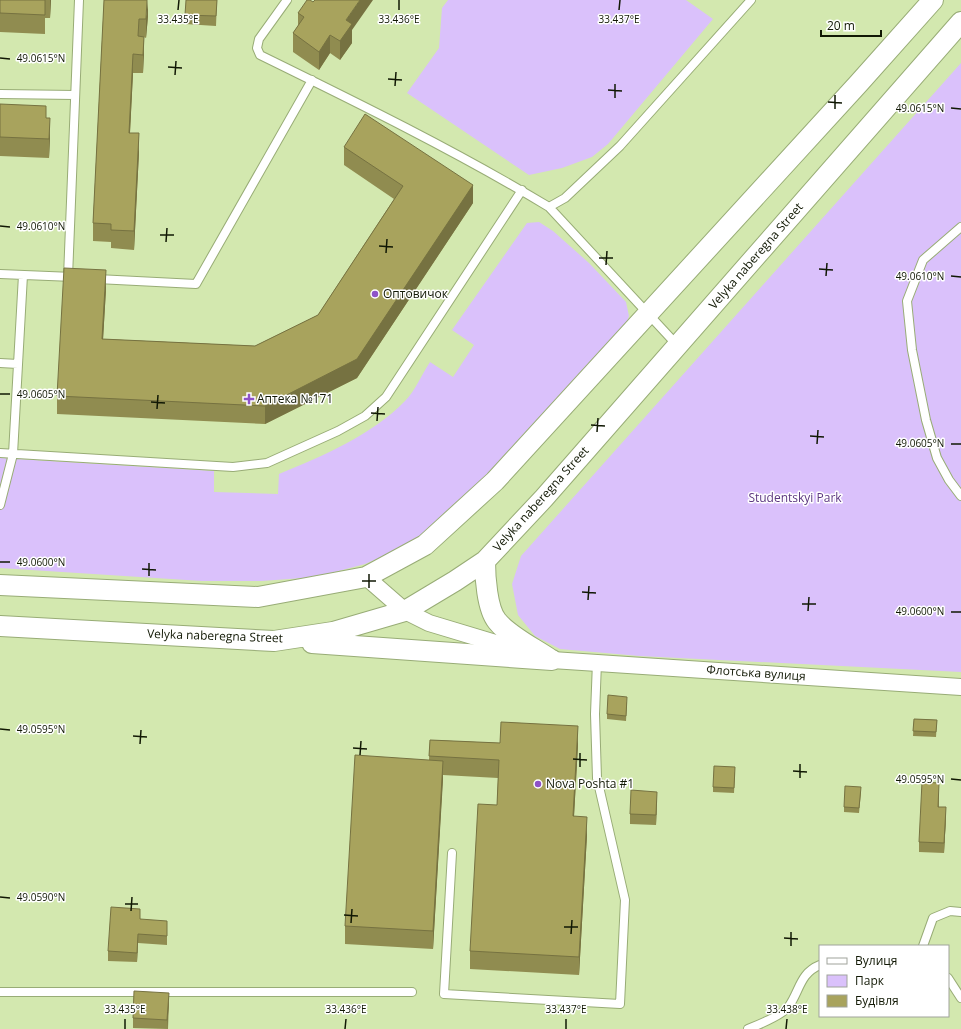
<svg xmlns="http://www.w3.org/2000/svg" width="961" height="1029" font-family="'Open Sans',sans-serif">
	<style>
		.green { fill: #dac1fb }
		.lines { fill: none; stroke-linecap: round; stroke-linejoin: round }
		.service-casing { stroke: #98ac76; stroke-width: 10 }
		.minor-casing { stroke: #98ac76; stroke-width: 18 }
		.tertiary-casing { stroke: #98ac76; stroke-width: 22 }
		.service { stroke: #fff; stroke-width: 8 }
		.minor { stroke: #fff; stroke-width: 16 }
		.tertiary { stroke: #fff; stroke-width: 20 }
		.wall { fill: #908c50 }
		.shaded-wall { fill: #767241 }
		.building { fill: #a8a35d; stroke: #767241 }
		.ticks { fill: none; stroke: #111804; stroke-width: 1.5 }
		.poi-dot { fill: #8e52c8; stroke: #fff; stroke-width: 1.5 }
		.labels { text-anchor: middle; stroke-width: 3; stroke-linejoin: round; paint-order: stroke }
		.street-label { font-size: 12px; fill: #111804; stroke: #fff }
		.poi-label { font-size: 12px; fill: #111804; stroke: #fff; text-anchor: start }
		.park-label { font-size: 12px; fill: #5c3780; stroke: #fff }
		.ticks-label { font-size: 10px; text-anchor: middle; fill: #111804; stroke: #fff; stroke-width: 3; stroke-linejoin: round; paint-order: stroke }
	</style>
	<rect width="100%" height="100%" fill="#d3e8af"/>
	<path class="green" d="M 448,0 L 686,0 L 713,19 L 608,144 L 592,157 L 562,168 L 529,175 L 407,93 L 439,48 L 442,8 Z
		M 961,63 L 961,672 L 639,656 L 560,649 L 535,636 L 518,615 L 512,584 L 521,556 Z
		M 539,222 L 553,231 L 589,263 L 626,302 L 629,316 L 626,325 L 488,477 L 415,540 L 393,552 L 365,564 L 316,577 L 262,581 L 202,581 L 0,568 L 0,458 L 214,471 L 214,492 L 278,494 L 279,474 C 323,456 372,435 405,401 C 415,391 422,374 430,362 L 453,377 L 474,345 L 452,330 L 527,223 Z"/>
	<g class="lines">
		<g class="service-casing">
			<path id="service" d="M 287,0 L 259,39 L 257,48 L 260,55 C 358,103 456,151 549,207
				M 0,94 L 75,95
				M 961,227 L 923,260 L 907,301 L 912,350 L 926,420 L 937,458 L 949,480 L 961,496
				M 0,274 L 73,277
				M 68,277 L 79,0
				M 97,279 L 196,284 L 312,80
				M 677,345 L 549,207 L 565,198 L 620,146 L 751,0
				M 0,363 L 18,364
				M 0,453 L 233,467 L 267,463 L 338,431 L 365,416 L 386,397 L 522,190
				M 0,505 L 13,454 L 23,275
				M 452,853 L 444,994 L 620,1004 L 625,900 L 597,778 L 595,714 L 597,662
				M 923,946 L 933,918 L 950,911 L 961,912
				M 948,978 L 961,998
				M 0,992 L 412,992
				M 748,1029 C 758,1025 783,1015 789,1006 C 800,990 800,973 820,965"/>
		</g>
		<g class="minor-casing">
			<path id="minor" d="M 366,577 L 405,611 L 429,623 L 552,660 L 961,687"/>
		</g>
		<g class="tertiary-casing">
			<path id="tertiary" d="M 485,561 C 485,576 487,609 497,621 C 509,636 534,648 550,659
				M 0,585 L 258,597 L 366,577 L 425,545 L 495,481 L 859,83 L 933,0
				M 0,626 L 274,641 L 333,632 L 405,611 L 455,581 L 485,561 L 544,498 L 961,22
				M 312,643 L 552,660"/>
		</g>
		<use href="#service" class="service"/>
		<use href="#minor" class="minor"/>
		<use href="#tertiary" class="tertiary"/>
	</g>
	<path class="wall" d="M 0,0 L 51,0 L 50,18 L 45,18 L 45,34 L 0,32 Z
		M 104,0 L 148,16 L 146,38 L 144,37 L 143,73 L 133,73 L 130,133 L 139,152 L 134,250 L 111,248 L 111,242 L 93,241 L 93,223 Z
		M 217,0 L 216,26 L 185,24 L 185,15 Z
		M 298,13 L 352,30 L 352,43 L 340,60 L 330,53 L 319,70 L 293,52 L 293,33 L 298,26 Z
		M 0,104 L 46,118 L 50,137 L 49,158 L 0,156 Z
		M 344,147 L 473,203 L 357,378 L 265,424 L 57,414 L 57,396 L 106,289 L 103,339 L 255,346 L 318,315 L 394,199 L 344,165 Z
		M 627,702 L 626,721 L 607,719 L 607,714 Z
		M 914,719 L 937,720 L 936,737 L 913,736 Z
		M 430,740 L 500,743 L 578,745 L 574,816 L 587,835 L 579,975 L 470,969 L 470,951 L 497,805 L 498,778 L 443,775 L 433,949 L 345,944 L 345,926 L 429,760 Z
		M 735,772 L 734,793 L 713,792 L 713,787 Z
		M 861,792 L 859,813 L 844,812 L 844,807 Z
		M 939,793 L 939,807 L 946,817 L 944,853 L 919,852 L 919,842 Z
		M 657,801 L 656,825 L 630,824 L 630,814 Z
		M 140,919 L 167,930 L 167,945 L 138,943 L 137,962 L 108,961 L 108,951 Z
		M 169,1002 L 168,1029 L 133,1028 L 133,1018 Z"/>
	<path class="shaded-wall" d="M 50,0 L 51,0 L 50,18 Z
		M 148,0 L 148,16 L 146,38 L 146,19 Z
		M 360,0 L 373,0 L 352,30 L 352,43 L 340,60 L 340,41 L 346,20 Z
		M 330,35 L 330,53 L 319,70 L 319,52 Z
		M 144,37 L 144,55 L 143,73 L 143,55 Z
		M 133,54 L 133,73 L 129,151 L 129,133 Z
		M 50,118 L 50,137 L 49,158 L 49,139 Z
		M 139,133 L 139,152 L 134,250 L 134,231 Z
		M 473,185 L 473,203 L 357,378 L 265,424 L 265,406 Z
		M 106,270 L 106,289 L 102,357 L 102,339 Z
		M 578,726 L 578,745 L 573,834 L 573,816 Z
		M 443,761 L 443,780 L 433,949 L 433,931 Z
		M 657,792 L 657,801 L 656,825 L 656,815 Z
		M 946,807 L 946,817 L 944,853 L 944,843 Z
		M 587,817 L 587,835 L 579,975 L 579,957 Z
		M 138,934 L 138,943 L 137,962 L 137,953 Z
		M 169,993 L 169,1002 L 167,1029 L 167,1020 Z"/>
	<path class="building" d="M 0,0 L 45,0 L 45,15 L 0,13 Z
		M 104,0 L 147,0 L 146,19 L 139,19 L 138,36 L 144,37 L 143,55 L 133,54 L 129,133 L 139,133 L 134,231 L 111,230 L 111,224 L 93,223 Z
		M 186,0 L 217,0 L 216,16 L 185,15 Z
		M 307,0 L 310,0 L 313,2 L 315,0 L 360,0 L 346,20 L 352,24 L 340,41 L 330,35 L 319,52 L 293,33 L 304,17 L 298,13 Z
		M 0,104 L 46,106 L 46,118 L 50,118 L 49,139 L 0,137 Z
		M 365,114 L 473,185 L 357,359 L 265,406 L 57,396 L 64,268 L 106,270 L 102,339 L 255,346 L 318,315 L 403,186 L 344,147 Z
		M 608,695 L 627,697 L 626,716 L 607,714 Z
		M 914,719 L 937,720 L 936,732 L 913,731 Z
		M 501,722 L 578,726 L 573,816 L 587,817 L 579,957 L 470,951 L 478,804 L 497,805 L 499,760 L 429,756 L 430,740 L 500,743 Z
		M 355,755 L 443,761 L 433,931 L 345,926 Z
		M 714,766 L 735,767 L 734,788 L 713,787 Z
		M 922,782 L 939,783 L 938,807 L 946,807 L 944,843 L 919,842 Z
		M 845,786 L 861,787 L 859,808 L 844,807 Z
		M 631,790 L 657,792 L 656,815 L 630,814 Z
		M 111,907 L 140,909 L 140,919 L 167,921 L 167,936 L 138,934 L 137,953 L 108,951 Z
		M 134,991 L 169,993 L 167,1020 L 133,1018 Z"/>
	<path class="ticks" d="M 178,10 L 179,0M 399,10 L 399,0M 619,10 L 620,0M 0,58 L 10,59M 168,67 L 182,68M 175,75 L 176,61M 388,79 L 402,80M 395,86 L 396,72M 608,90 L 622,91M 615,98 L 615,84M 828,102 L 842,103M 951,108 L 961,109M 835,109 L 835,95M 0,226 L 10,227M 160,235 L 174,235M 166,242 L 167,228M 379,246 L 393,247M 386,253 L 387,239M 599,258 L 613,258M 606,265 L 607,251M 819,269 L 833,270M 826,276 L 827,263M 951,276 L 961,277M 0,394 L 10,394M 151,402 L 165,403M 157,409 L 158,395M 371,413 L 385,414M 377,421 L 378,407M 591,425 L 605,426M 597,432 L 598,418M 810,436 L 824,437M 817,444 L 818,430M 951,444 L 961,444M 0,562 L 10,562M 142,569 L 156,570M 149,576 L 149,563M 362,581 L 376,581M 369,588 L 369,574M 582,592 L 596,593M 588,600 L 589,586M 802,604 L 816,604M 808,611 L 809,597M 951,612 L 961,612M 0,729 L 10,730M 133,736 L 147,737M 140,744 L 141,730M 353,748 L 367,749M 360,755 L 361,741M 573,759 L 587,760M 580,767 L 580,753M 793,771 L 807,772M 800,778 L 800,764M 951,779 L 961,780M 0,897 L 10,898M 125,904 L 138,904M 131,911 L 132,897M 344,915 L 358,916M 351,923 L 352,909M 564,927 L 578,927M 571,934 L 572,920M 784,938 L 798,939M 791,946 L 791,932M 125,1029 L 125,1019M 345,1029 L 346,1019M 566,1029 L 566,1019M 786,1029 L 787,1019"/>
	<g class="poi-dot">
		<circle cx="375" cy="294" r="4"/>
		<path d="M247 393h4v4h4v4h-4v4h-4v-4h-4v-4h4z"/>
		<circle cx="538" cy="784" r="4"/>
	</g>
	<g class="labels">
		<g class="street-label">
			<text transform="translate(756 256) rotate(-49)" y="4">Velyka naberegna Street</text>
			<text transform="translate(541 499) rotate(-48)" y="4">Velyka naberegna Street</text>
			<text transform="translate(215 636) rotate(2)" y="4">Velyka naberegna Street</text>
			<text transform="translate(756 673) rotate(4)" y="4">Флотська вулиця</text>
		</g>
		<g class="poi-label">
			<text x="383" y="298">Оптовичок</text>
			<text x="257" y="403">Аптека №171</text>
			<text x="546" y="788">Nova Poshta #1</text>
		</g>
		<g class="park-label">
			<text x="795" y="502">Studentskyi Park</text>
		</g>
	</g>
	<g class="ticks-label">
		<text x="178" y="23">33.435°E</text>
		<text x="399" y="23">33.436°E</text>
		<text x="619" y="23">33.437°E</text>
		<text x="41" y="62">49.0615°N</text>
		<text x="920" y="112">49.0615°N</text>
		<text x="41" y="230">49.0610°N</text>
		<text x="920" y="280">49.0610°N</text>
		<text x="41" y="398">49.0605°N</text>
		<text x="920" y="447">49.0605°N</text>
		<text x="41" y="566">49.0600°N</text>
		<text x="920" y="615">49.0600°N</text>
		<text x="41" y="733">49.0595°N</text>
		<text x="920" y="783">49.0595°N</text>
		<text x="41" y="901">49.0590°N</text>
		<text x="125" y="1013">33.435°E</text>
		<text x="346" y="1013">33.436°E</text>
		<text x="566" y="1013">33.437°E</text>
		<text x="787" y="1013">33.438°E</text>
	</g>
	<rect x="819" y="945" width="130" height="72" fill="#ffffff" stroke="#a0a39b"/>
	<rect x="827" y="958" width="20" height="6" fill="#ffffff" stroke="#a0a39b"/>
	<text x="855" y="965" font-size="12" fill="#111804">Вулиця</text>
	<rect x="827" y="975" width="20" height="12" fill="#dac1fb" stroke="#a0a39b"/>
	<text x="855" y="985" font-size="12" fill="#111804">Парк</text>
	<rect x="827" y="995" width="20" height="12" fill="#a8a35d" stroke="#a0a39b"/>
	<text x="855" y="1005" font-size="12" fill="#111804">Будівля</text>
	<path d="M821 30v6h60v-6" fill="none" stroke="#111804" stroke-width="2"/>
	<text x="827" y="30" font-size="12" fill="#111804" stroke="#ffffff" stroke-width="3" paint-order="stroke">20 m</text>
</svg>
